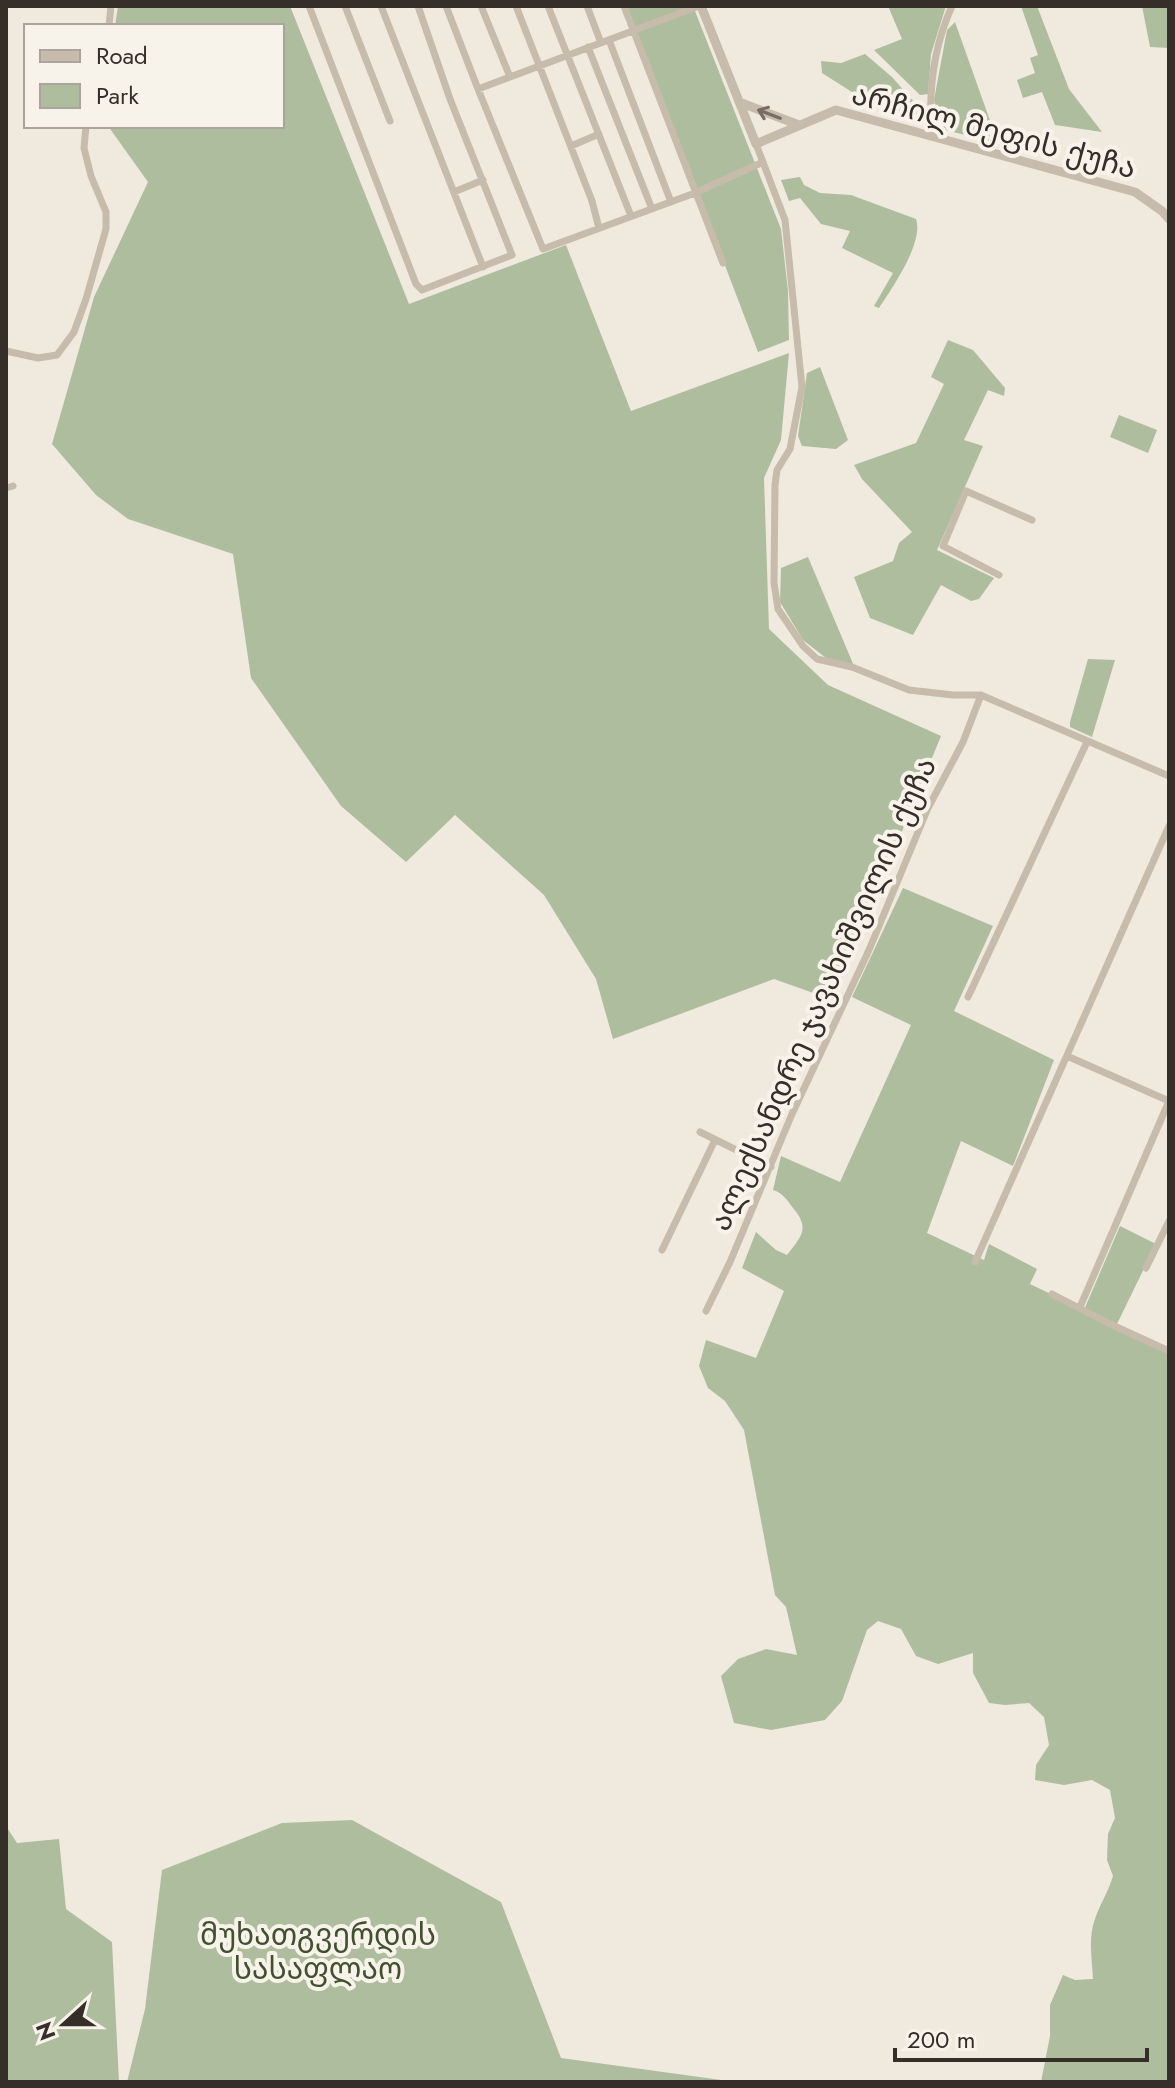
<svg xmlns="http://www.w3.org/2000/svg" width="1175" height="2088" font-family="Jost,'Noto Sans Georgian',sans-serif">
	<style>
		.green { fill: #afbd9f }
		.lines { fill: none; stroke-linecap: round; stroke-linejoin: round }
		.minor { stroke: #c7bbab; stroke-width: 7 }
		.tertiary { stroke: #c7bbab; stroke-width: 9 }
		.oneway { stroke: #776d64 }
		.labels { text-anchor: middle; stroke-width: 8; stroke-linejoin: round; paint-order: stroke }
		.street-label { font-size: 30px; fill: #352e29; stroke: #f8f3ea }
		.park-label { font-size: 30px; fill: #415130; stroke: #f8f3ea }
	</style>
	<rect width="100%" height="100%" fill="#f0e9de"/>
	<path class="green" d="M 118,6 L 290,6 L 409,304 L 566,245 L 631,411 L 789,353 L 781,440 L 764,478 L 769,629 L 828,685 L 941,736 L 833,1000 L 774,979 L 613,1039 L 596,979 L 544,895 L 455,815 L 406,862 L 341,806 L 251,678 L 233,554 L 128,519 L 96,495 L 52,444 L 94,297 L 148,182 L 108,126 L 282,126 L 282,26 L 115,26 Z
		M 626,6 L 693,6 L 781,229 L 788,291 L 789,340 L 758,352 Z
		M 888,6 L 946,6 L 931,54 L 928,94 L 920,95 L 874,50 L 902,39 Z
		M 1021,6 L 1037,6 L 1069,89 L 1102,132 L 1055,125 L 1042,92 L 1023,98 L 1017,80 L 1035,73 L 1030,58 L 1038,55 Z
		M 1142,6 L 1169,6 L 1169,48 L 1150,47 Z
		M 955,22 L 998,143 L 941,129 L 934,100 L 947,30 Z
		M 865,54 L 892,77 L 922,111 L 920,123 L 877,108 L 822,73 L 821,61 L 841,63 Z
		M 800,177 L 804,185 L 820,193 L 851,195 L 916,219 C 924,243 892,288 879,308 L 874,306 L 893,273 L 842,248 L 850,231 L 821,224 L 800,198 L 789,201 L 781,180 Z
		M 948,340 L 973,350 L 1005,388 L 1004,396 L 988,390 L 964,440 L 983,446 L 937,550 L 994,578 L 979,599 L 971,601 L 941,585 L 913,635 L 870,618 L 854,577 L 893,561 L 899,543 L 912,532 L 862,479 L 854,465 L 916,443 L 944,384 L 931,377 Z
		M 820,367 L 848,440 L 836,449 L 802,446 L 798,436 L 807,373 Z
		M 1119,415 L 1157,430 L 1148,453 L 1110,437 Z
		M 808,557 L 854,666 L 826,658 L 803,640 L 780,602 L 781,568 Z
		M 1088,659 L 1115,660 L 1092,737 L 1070,727 L 1070,722 Z
		M 903,888 L 993,926 L 954,1011 L 1054,1060 L 1013,1166 L 961,1141 L 927,1233 L 984,1260 L 989,1244 L 1037,1269 L 1030,1284 L 1084,1310 L 1120,1226 L 1156,1244 L 1116,1326 L 1169,1353 L 1169,2082 L 1041,2082 L 1050,2036 L 1050,2005 L 1063,1975 L 1075,1980 L 1093,1979 C 1092,1960 1088,1937 1095,1919 C 1100,1904 1108,1893 1113,1876 L 1107,1860 L 1108,1834 L 1115,1818 L 1110,1790 L 1092,1780 L 1064,1785 L 1035,1780 L 1036,1765 L 1049,1745 L 1044,1717 L 1029,1703 L 1005,1705 L 989,1703 L 973,1673 L 973,1653 L 938,1664 L 916,1656 L 901,1629 L 878,1621 L 867,1630 L 842,1701 L 825,1720 L 771,1730 L 734,1723 L 721,1676 L 738,1659 L 766,1649 L 797,1655 L 786,1607 L 775,1595 L 744,1430 L 725,1401 L 708,1388 L 699,1366 L 706,1340 L 756,1358 L 784,1291 L 742,1268 L 756,1232 L 776,1250 L 787,1255 C 802,1236 810,1228 793,1208 C 787,1200 783,1193 773,1190 L 781,1156 L 840,1182 L 911,1025 L 852,997 Z
		M 352,1820 L 501,1902 L 561,2058 L 736,2082 L 127,2082 L 145,2009 L 162,1870 L 282,1823 Z
		M 6,1826 L 17,1843 L 59,1839 L 66,1909 L 112,1942 L 119,2082 L 6,2082 Z"/>
	<g class="lines">
		<path class="minor" d="M 309,6 L 416,284 L 422,290 L 512,255 L 450,99 L 418,6
			M 345,6 L 390,121
			M 381,6 L 483,267
			M 446,6 L 478,89 L 699,6
			M 481,6 L 510,77
			M 516,6 L 592,201 L 599,228
			M 548,6 L 631,216
			M 587,6 L 601,43
			M 624,6 L 723,263
			M 109,26 L 111,6
			M 609,40 L 671,202
			M 588,47 L 652,209
			M 478,89 L 543,249 L 695,193 L 763,162
			M 932,136 C 928,92 934,46 952,6
			M 756,144 L 785,220 L 802,387 L 790,449 L 777,470 L 775,485 L 774,583 L 778,609 L 803,646 L 817,659 L 852,667 L 909,690 L 953,695 L 981,695 L 1169,776
			M 571,146 L 599,134
			M 454,192 L 483,180
			M 6,351 L 38,358 L 57,355 L 74,332 L 86,299 L 106,229 L 106,212 L 91,176 L 84,148 L 86,126
			M 6,488 L 13,486
			M 999,575 L 943,546 L 966,491 L 1032,520
			M 968,997 L 1087,742
			M 1067,1056 L 1169,1101
			M 700,1132 L 771,1167
			M 662,1250 L 715,1140
			M 975,1262 L 1169,826
			M 1146,1268 L 1169,1221
			M 1052,1294 L 1110,1324 L 1169,1351
			M 1080,1307 L 1169,1101
			M 706,1311 L 730,1262 L 792,1114 L 869,950 L 928,808 L 963,742 L 981,695"/>
		<path class="tertiary" d="M 701,6 L 756,144 L 836,110 L 1135,192 L 1162,211 L 1169,219
			M 739,102 L 799,125"/>
	</g>
	<defs><path id="oneway-shaft" d="M-6 0H5M1.5-3L5.5 0L1.5 3" fill="none" stroke-width="1.6" stroke-linecap="round" stroke-linejoin="round" transform="scale(2)"/></defs>
	<use class="oneway" href="#oneway-shaft" transform="translate(769 114) rotate(-159)"/>
	<g class="labels">
		<g class="street-label">
			<text transform="translate(994 131) rotate(15)" y="10">არჩილ მეფის ქუჩა</text>
			<text transform="translate(823 994) rotate(-66)" y="10">ალექსანდრე ჯავახიშვილის ქუჩა</text>
		</g>
		<g class="park-label">
			<text x="318" y="1945">მუხათგვერდის<tspan x="318" dy="34">სასაფლაო</tspan></text>
		</g>
	</g>
	<rect width="1175" height="2088" fill="none" stroke="#352e29" stroke-width="16"/>
	<rect x="24" y="24" width="260" height="104" fill="#f8f3ea" stroke="#aaa49d" stroke-width="2"/>
	<rect x="40" y="50" width="40" height="12" fill="#c7bbab" stroke="#aaa49d" stroke-width="2"/>
	<text x="96" y="64" font-size="24" fill="#352e29">Road</text>
	<rect x="40" y="84" width="40" height="24" fill="#afbd9f" stroke="#aaa49d" stroke-width="2"/>
	<text x="96" y="104" font-size="24" fill="#352e29">Park</text>
	<g transform="translate(64 2024) rotate(249)" stroke="#f8f3ea" stroke-width="6" paint-order="stroke">
	<path d="M0-6L14 30L0 20L-14 30Z" fill="#352e29"/>
	<text y="-12" font-size="22" font-weight="bold" text-anchor="middle" fill="#352e29">N</text>
	</g>
	<path d="M895 2048v12h252v-12" fill="none" stroke="#352e29" stroke-width="4"/>
	<text x="907" y="2048" font-size="24" fill="#352e29" stroke="#f8f3ea" stroke-width="6" paint-order="stroke">200 m</text>
</svg>
